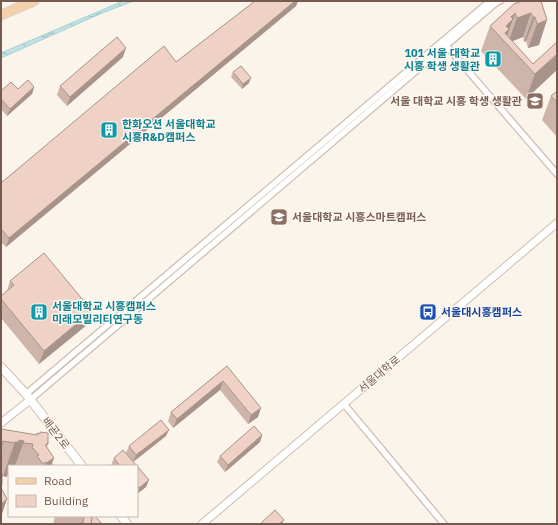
<svg xmlns="http://www.w3.org/2000/svg" width="558" height="525" font-family="'IBM Plex Sans','Noto Sans KR',sans-serif">
	<style>
		.water { fill: url(#water-waves); stroke: #a7d2d5 }
		.lines { fill: none; stroke-linecap: round; stroke-linejoin: round }
		.minor-casing { stroke: #cdbcb1; stroke-width: 8 }
		.tertiary-casing { stroke: #cdbcb1; stroke-width: 9 }
		.secondary-casing { stroke: #d2bdb1; stroke-width: 10 }
		.primary-casing { stroke: #d8d1ce; stroke-width: 11 }
		.minor { stroke: #fff; stroke-width: 5.5 }
		.tertiary { stroke: #fff; stroke-width: 7 }
		.secondary { stroke: #fff; stroke-width: 8 }
		.primary { stroke: #f4d2a9; stroke-width: 9 }
		.wall { fill: #ceb5a9 }
		.shaded-wall { fill: #a7938a }
		.building { fill: #efd2c5; stroke: #a7938a }
		.labels { text-anchor: middle; stroke-width: 3; stroke-linejoin: round; paint-order: stroke }
		.culture-label { font-size: 11px; font-weight: bold; fill: #0d838f; stroke: #fef8f2; text-anchor: start }
		.education-label { font-size: 11px; font-weight: bold; fill: #785e54; stroke: #fef8f2; text-anchor: end }
		.transit-label { font-size: 11px; font-weight: bold; fill: #164399; stroke: #fef8f2; text-anchor: start }
		.street-label { font-size: 11px; fill: #755a4f; stroke: #fef8f2 }
	</style>
	<defs>
		<pattern id="water-waves" width="16" height="10" patternUnits="userSpaceOnUse"><rect width="16" height="10" fill="#c0e2e4"/><path d="M0 5q4-4 8 0t8 0" fill="none" stroke="#a1babb"/></pattern>
	</defs>
	<rect width="100%" height="100%" fill="#fbf4eb"/>
	<path class="water" d="M 123,1 L 134,1 L 102,13 L 1,58 L 1,53 Z"/>
	<g class="lines">
		<g class="minor-casing">
			<path id="minor" d="M 444,43 L 557,174
				M 26,394 L 490,1
				M 30,400 L 497,2 L 500,1
				M 344,404 L 444,524"/>
		</g>
		<g class="tertiary-casing">
			<path id="tertiary" d="M 1,423 L 30,400
				M 202,524 L 557,223"/>
		</g>
		<g class="secondary-casing">
			<path id="secondary" d="M 1,367 L 26,394 L 82,466
				M 121,516 L 127,524"/>
		</g>
		<g class="primary-casing">
			<path id="primary" d="M 1,15 L 34,1"/>
		</g>
		<use href="#minor" class="minor"/>
		<use href="#tertiary" class="tertiary"/>
		<use href="#secondary" class="secondary"/>
		<use href="#primary" class="primary"/>
	</g>
	<path class="wall" d="M 255,1 L 298,1 L 296,6 L 6,247 L 1,242 L 1,183 L 176,62 Z
		M 541,1 L 539,45 L 528,48 L 526,41 L 524,42 L 523,37 L 512,41 L 533,64 L 557,42 L 526,99 L 481,51 L 490,26 L 514,4 Z
		M 123,57 L 67,106 L 57,95 L 60,86 Z
		M 233,72 L 249,83 L 242,89 L 231,77 Z
		M 34,87 L 32,94 L 7,116 L 1,109 L 1,91 Z
		M 557,91 L 557,137 L 542,120 L 551,96 Z
		M 10,281 L 88,324 L 39,364 L 1,318 L 1,296 L 7,291 Z
		M 227,366 L 258,417 L 248,424 L 220,390 L 173,428 L 168,421 L 171,412 Z
		M 1,429 L 36,435 L 40,434 L 40,432 L 48,444 L 47,447 L 54,458 L 52,463 L 54,466 L 9,466 L 7,477 L 3,476 L 3,477 L 2,477 L 2,485 L 1,488 Z
		M 262,435 L 260,442 L 225,472 L 217,462 L 220,456 Z
		M 166,436 L 133,462 L 126,453 L 129,446 Z
		M 114,458 L 137,466 L 112,466 L 111,465 Z
		M 137,466 L 149,480 L 146,487 L 137,494 Z
		M 55,516 L 95,516 L 102,524 L 53,524 Z"/>
	<path class="shaded-wall" d="M 295,1 L 298,1 L 296,6 L 6,247 L 9,238 Z
		M 515,13 L 505,42 L 501,38 L 506,26 L 511,17 Z
		M 531,13 L 523,37 L 508,43 L 517,18 Z
		M 533,17 L 535,17 L 526,41 L 524,42 Z
		M 547,20 L 539,45 L 528,48 L 537,24 Z
		M 126,48 L 123,57 L 67,106 L 70,97 Z
		M 557,54 L 557,70 L 526,99 L 535,74 Z
		M 251,78 L 249,83 L 242,89 L 243,84 Z
		M 34,87 L 32,94 L 7,116 L 10,109 Z
		M 92,311 L 88,324 L 39,364 L 44,351 Z
		M 223,381 L 220,390 L 173,428 L 177,419 Z
		M 261,408 L 258,417 L 248,424 L 251,415 Z
		M 169,430 L 166,436 L 133,462 L 136,455 Z
		M 262,435 L 260,442 L 225,472 L 228,465 Z
		M 19,440 L 24,441 L 15,466 L 9,466 L 9,475 L 7,475 L 7,477 L 3,476 L 15,442 Z
		M 1,443 L 3,443 L 1,449 Z
		M 54,458 L 51,466 L 45,466 L 46,463 Z
		M 149,480 L 146,487 L 137,494 L 139,488 Z
		M 7,499 L 1,517 L 1,504 Z
		M 284,520 L 282,524 L 279,524 Z"/>
	<path class="building" d="M 255,1 L 295,1 L 9,238 L 1,229 L 1,183 L 164,46 L 176,62 Z
		M 522,1 L 541,1 L 547,20 L 537,24 L 535,17 L 533,17 L 531,13 L 517,18 L 515,13 L 511,17 L 513,19 L 506,26 L 509,29 L 505,33 L 533,64 L 557,42 L 557,54 L 535,74 L 490,26 L 514,4 Z
		M 117,37 L 126,48 L 70,97 L 60,86 Z
		M 241,66 L 251,78 L 243,84 L 233,72 Z
		M 28,80 L 34,87 L 10,109 L 1,99 L 1,91 L 11,82 L 18,89 Z
		M 557,91 L 557,102 L 551,96 Z
		M 44,253 L 92,311 L 44,351 L 1,299 L 1,296 L 14,285 L 10,281 Z
		M 227,366 L 261,408 L 251,415 L 223,381 L 177,419 L 171,412 Z
		M 161,420 L 169,430 L 136,455 L 129,446 Z
		M 254,426 L 262,435 L 228,465 L 220,456 Z
		M 1,429 L 37,435 L 37,433 L 40,434 L 40,432 L 48,433 L 48,444 L 46,444 L 46,446 L 54,458 L 46,463 L 45,462 L 43,464 L 37,456 L 39,455 L 34,449 L 32,448 L 33,444 L 23,443 L 24,441 L 19,440 L 19,442 L 15,442 L 15,443 L 3,441 L 3,443 L 1,443 Z
		M 123,450 L 137,466 L 120,466 L 114,458 Z
		M 137,466 L 149,480 L 139,488 L 137,485 Z
		M 1,473 L 2,474 L 2,485 L 1,485 Z
		M 1,488 L 7,499 L 1,504 Z
		M 275,510 L 284,520 L 279,524 L 260,524 Z
		M 84,516 L 92,516 L 91,524 L 80,524 L 80,523 L 83,523 Z
		M 92,516 L 95,516 L 102,524 L 91,524 Z"/>
	<defs>
		<g id="building-square" transform="scale(0.9)"><rect x="-9" y="-9" width="18" height="18" rx="4" fill="#0f9aa8" stroke="#fef8f2"/><path d="M-4-6H4V6H1V3H-1V6H-4ZM-2.5-4.3h1.7v1.8h-1.7ZM.8-4.3h1.7v1.8H.8ZM-2.5-1h1.7V.8h-1.7ZM.8-1h1.7V.8H.8Z" fill="#fff"/></g>
		<g id="university-square" transform="scale(0.9)"><rect x="-9" y="-9" width="18" height="18" rx="4" fill="#8d6e63" stroke="#fef8f2"/><path d="M0-5L7-2L0 1L-7-2ZM-4 1L0 2.5L4 1V4Q0 6-4 4Z" fill="#fff"/></g>
		<g id="bus-square" transform="scale(0.9)"><rect x="-9" y="-9" width="18" height="18" rx="4" fill="#1a4fb4" stroke="#fef8f2"/><path d="M-5-6H5V4H4V6H2V4H-2V6H-4V4H-5ZM-3.5-4V0h7V-4ZM-3.5 1.2v1.5H-2V1.2ZM2 1.2v1.5H3.5V1.2Z" fill="#fff"/></g>
	</defs>
	<g fill-rule="evenodd">
		<use href="#building-square" x="493" y="59"/>
		<use href="#university-square" x="535" y="101"/>
		<use href="#building-square" x="109" y="130"/>
		<use href="#university-square" x="279" y="217"/>
		<use href="#building-square" x="39" y="312"/>
		<use href="#bus-square" x="428" y="312"/>
	</g>
	<g class="labels">
		<g class="culture-label">
			<text x="480" y="57" text-anchor="end">101 서울 대학교<tspan x="480" dy="13">시흥 학생 생활관</tspan></text>
			<text x="122" y="128">한화오션 서울대학교<tspan x="122" dy="13">시흥R&amp;D캠퍼스</tspan></text>
			<text x="52" y="310">서울대학교 시흥캠퍼스<tspan x="52" dy="13">미래모빌리티연구동</tspan></text>
		</g>
		<g class="education-label">
			<text x="522" y="105">서울 대학교 시흥 학생 생활관</text>
			<text x="292" y="221" text-anchor="start">서울대학교 시흥스마트캠퍼스</text>
		</g>
		<g class="transit-label">
			<text x="441" y="316">서울대시흥캠퍼스</text>
		</g>
		<g class="street-label">
			<text transform="translate(379 374) rotate(-40)" y="4">서울대학로</text>
			<text transform="translate(56 433) rotate(52)" y="4">배곧2로</text>
		</g>
	</g>
	<rect width="558" height="525" fill="none" stroke="#755a4f" stroke-width="4"/>
	<rect x="8" y="465" width="130" height="52" fill="#fef8f2" stroke="#c7b9b1"/>
	<rect x="16" y="478" width="20" height="6" fill="#f4d2a9" stroke="#c7b9b1"/>
	<text x="44" y="485" font-size="12" fill="#755a4f">Road</text>
	<rect x="16" y="495" width="20" height="12" fill="#efd2c5" stroke="#c7b9b1"/>
	<text x="44" y="505" font-size="12" fill="#755a4f">Building</text>
</svg>
